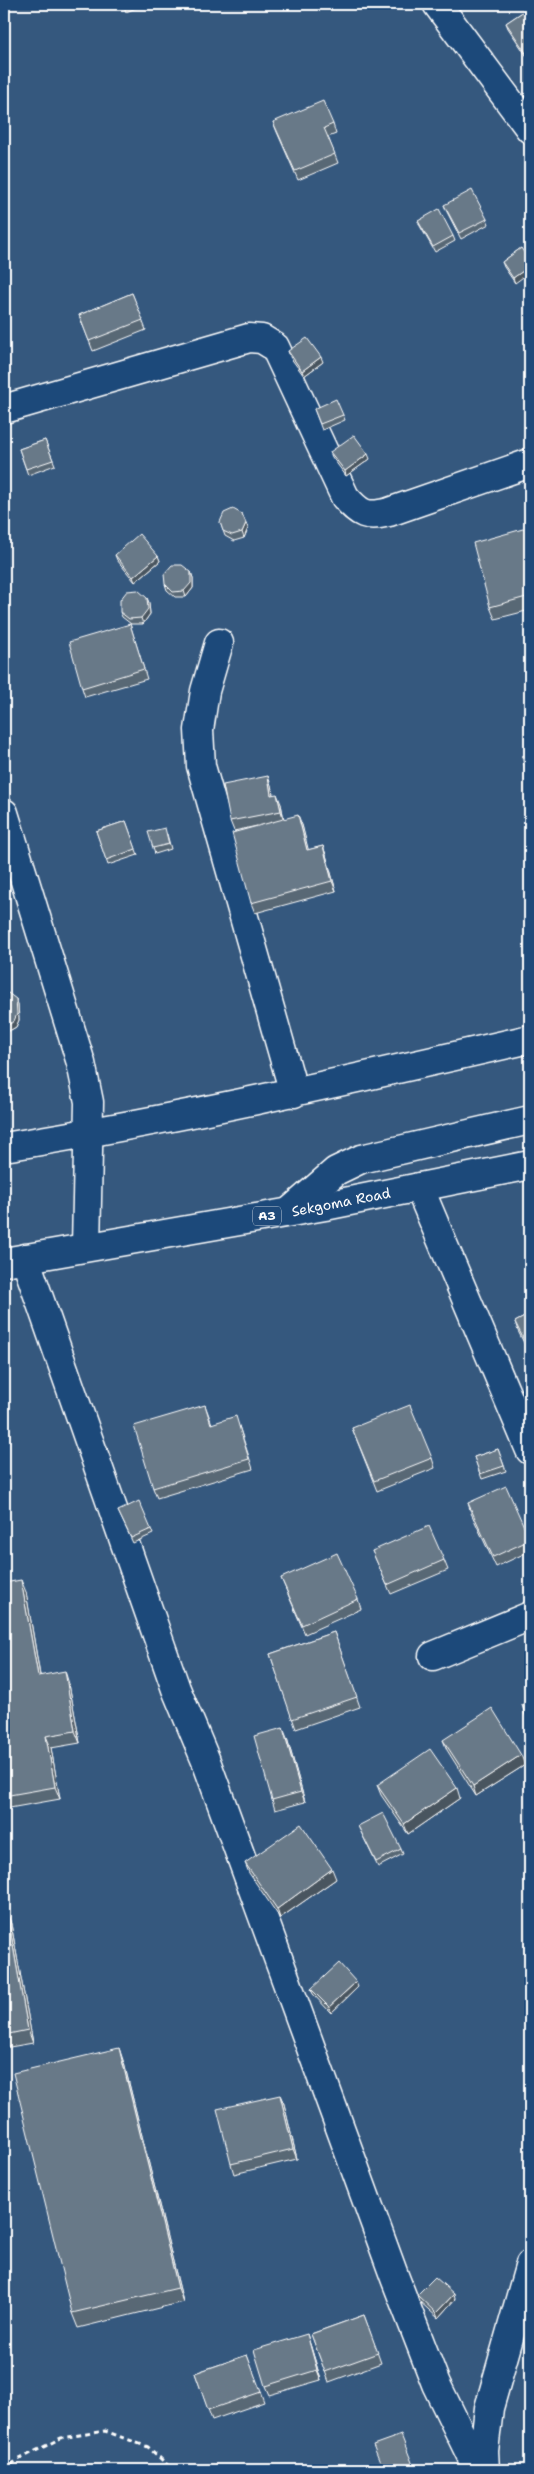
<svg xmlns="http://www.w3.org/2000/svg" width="534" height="2474" font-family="'Shantell Sans',sans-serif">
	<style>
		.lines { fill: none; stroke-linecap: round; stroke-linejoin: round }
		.minor-casing { stroke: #fff; stroke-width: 31 }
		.trunk-casing { stroke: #fff; stroke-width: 31 }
		.path { stroke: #fff; stroke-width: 3; stroke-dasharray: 5 4; stroke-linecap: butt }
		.minor { stroke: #1f4a7a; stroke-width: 28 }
		.trunk { stroke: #1f4a7a; stroke-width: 28 }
		.wall { fill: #596875; stroke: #fff }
		.shaded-wall { fill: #49555f; stroke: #fff }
		.building { fill: #687988; stroke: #fff }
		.labels { text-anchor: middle; stroke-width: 4; stroke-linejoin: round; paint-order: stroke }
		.shield { fill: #1f4a7a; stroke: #bcc9d7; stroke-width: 1 }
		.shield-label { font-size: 12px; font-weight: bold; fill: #fff }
		.street-label { font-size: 14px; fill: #fff; stroke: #1f4a7a }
	</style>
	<rect width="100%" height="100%" fill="#35587e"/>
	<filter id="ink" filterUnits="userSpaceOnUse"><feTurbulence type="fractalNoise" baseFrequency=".02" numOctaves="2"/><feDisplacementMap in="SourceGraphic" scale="10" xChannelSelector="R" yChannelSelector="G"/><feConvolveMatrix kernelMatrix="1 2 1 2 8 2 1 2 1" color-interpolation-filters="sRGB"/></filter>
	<g filter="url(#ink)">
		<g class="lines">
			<g class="minor-casing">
				<path id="minor" d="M 437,4 L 530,129
					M 4,409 L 249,338 L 262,339 L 275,347 L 345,497 C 360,514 366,518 389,512 L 530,463
					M 219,643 L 205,691 L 199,730 L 201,766 L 294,1093
					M 4,813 L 81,1063 L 89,1102 L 86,1247
					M 4,1147 C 181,1119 355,1079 530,1039
					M 419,1187 L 530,1450
					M 289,1212 L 336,1171 L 361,1159 L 530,1120
					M 25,1258 L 176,1689 L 206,1761 L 395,2278 L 436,2384 L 478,2470
					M 433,1656 L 530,1616
					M 485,2470 L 484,2451 L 489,2408 L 530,2264"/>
			</g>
			<g class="trunk-casing">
				<path id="trunk" d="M 4,1262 L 325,1206 L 530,1165"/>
			</g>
			<path class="path" d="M 4,2470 L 16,2461 L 61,2438 L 105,2431 L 148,2447 L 173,2470"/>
			<use href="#minor" class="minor"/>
			<use href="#trunk" class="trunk"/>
		</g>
		<path class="wall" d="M 123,4 L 146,4 L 126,12 Z
			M 530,7 L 530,61 L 508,28 L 506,23 Z
			M 273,122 L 333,124 L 336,134 L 328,137 L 338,163 L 298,180 L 277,132 Z
			M 444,205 L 487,219 L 489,224 L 461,239 L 446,210 Z
			M 418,221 L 453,236 L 455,241 L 435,252 L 420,226 Z
			M 521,248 L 515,283 L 504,267 L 502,262 Z
			M 132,293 L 146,330 L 93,351 L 79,315 Z
			M 288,351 L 323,362 L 304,376 L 290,357 Z
			M 314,409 L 343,415 L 345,420 L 322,430 Z
			M 45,440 L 55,465 L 28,475 L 19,449 Z
			M 330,452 L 370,459 L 346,476 L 332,457 Z
			M 242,514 L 248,528 L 244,538 L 234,541 L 225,536 L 220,522 Z
			M 530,527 L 530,610 L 495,619 L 490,607 Z
			M 115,555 L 158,556 L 160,561 L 135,582 L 117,560 Z
			M 191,572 L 193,578 L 193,588 L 186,597 L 175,597 L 167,590 L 165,584 Z
			M 147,598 L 149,603 L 150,614 L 143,624 L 131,624 L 122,617 L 120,612 Z
			M 130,624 L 147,679 L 85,697 L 82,688 Z
			M 271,785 L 273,795 L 281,804 L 284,819 L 302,825 L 308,850 L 323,846 L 326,855 L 336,891 L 255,913 L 251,903 L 257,826 L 234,831 L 230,821 Z
			M 126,821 L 138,855 L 108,865 L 96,831 Z
			M 167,834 L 171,849 L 155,854 L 153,848 Z
			M 4,990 L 18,1004 L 19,1020 L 16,1027 L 9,1031 L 4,1032 Z
			M 530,1314 L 530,1355 L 518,1331 L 515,1322 Z
			M 205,1405 L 212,1424 L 239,1426 L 253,1469 L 157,1498 L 153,1488 Z
			M 352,1428 L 432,1458 L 435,1468 L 377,1491 Z
			M 498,1449 L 506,1471 L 482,1479 L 474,1457 Z
			M 468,1503 L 530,1539 L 530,1551 L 496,1567 L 471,1513 Z
			M 118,1511 L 151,1529 L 153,1534 L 133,1543 Z
			M 372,1551 L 444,1560 L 448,1570 L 391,1594 Z
			M 281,1578 L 358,1599 L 361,1609 L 305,1634 Z
			M 4,1583 L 26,1592 L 40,1675 L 69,1684 L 80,1743 L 51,1748 L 60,1799 L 4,1809 Z
			M 334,1632 L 360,1707 L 296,1729 L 270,1654 Z
			M 530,1700 L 530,1723 L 525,1715 L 522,1705 Z
			M 287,1738 L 305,1802 L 275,1810 L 272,1800 Z
			M 443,1740 L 525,1765 L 476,1796 L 447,1750 Z
			M 377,1785 L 460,1798 L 408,1834 L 381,1795 Z
			M 358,1826 L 401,1849 L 403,1854 L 378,1867 Z
			M 245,1863 L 336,1879 L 280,1918 L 249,1873 Z
			M 4,1912 L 7,1912 L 11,1924 L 33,2043 L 4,2048 Z
			M 358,1987 L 331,2013 L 313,1994 L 311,1989 Z
			M 124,2063 L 183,2302 L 78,2328 L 72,2313 Z
			M 280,2095 L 284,2104 L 297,2159 L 234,2174 L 231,2164 Z
			M 417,2295 L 455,2299 L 438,2318 L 419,2301 Z
			M 364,2315 L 381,2363 L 329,2382 L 311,2334 Z
			M 310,2344 L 321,2380 L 269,2395 L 265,2386 Z
			M 247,2355 L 264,2402 L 212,2420 L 195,2373 Z"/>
		<path class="shaded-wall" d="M 530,266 L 530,272 L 515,283 L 513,278 Z
			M 321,357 L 323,362 L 304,376 L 302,371 Z
			M 368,454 L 370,459 L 346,476 L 345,471 Z
			M 246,523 L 248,528 L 244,538 L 242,532 Z
			M 158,556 L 160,561 L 135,582 L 133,577 Z
			M 191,572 L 193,578 L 193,588 L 186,597 L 184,591 Z
			M 147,598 L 149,603 L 150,614 L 143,624 L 141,618 Z
			M 268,776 L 271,785 L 275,805 L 271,795 Z
			M 277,794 L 281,804 L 284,821 L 281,811 Z
			M 298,815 L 302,825 L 311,860 L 307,850 Z
			M 323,846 L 326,855 L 336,891 L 332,881 Z
			M 16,999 L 18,1004 L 19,1020 L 16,1027 L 9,1031 L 7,1026 Z
			M 21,1580 L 26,1592 L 42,1688 L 38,1676 Z
			M 65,1671 L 69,1684 L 80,1743 L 75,1731 Z
			M 283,1728 L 287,1738 L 305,1802 L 301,1792 Z
			M 46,1736 L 51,1748 L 60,1799 L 55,1787 Z
			M 521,1755 L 525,1765 L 476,1796 L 473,1786 Z
			M 457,1788 L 460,1798 L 408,1834 L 404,1824 Z
			M 332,1869 L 336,1879 L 280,1918 L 277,1909 Z
			M 7,1912 L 11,1924 L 33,2043 L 28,2030 Z
			M 356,1982 L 358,1987 L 331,2013 L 329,2007 Z
			M 119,2048 L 124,2063 L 183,2302 L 178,2288 Z
			M 280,2095 L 284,2104 L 297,2159 L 293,2149 Z
			M 454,2294 L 455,2299 L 438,2318 L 436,2313 Z
			M 307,2334 L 310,2344 L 321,2380 L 317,2370 Z"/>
		<path class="building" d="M 123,4 L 131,4 L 124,6 Z
			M 530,7 L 530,59 L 506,23 Z
			M 323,101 L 333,124 L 324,128 L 335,154 L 295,171 L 273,122 Z
			M 472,190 L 487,219 L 459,233 L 444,205 Z
			M 439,209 L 453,236 L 433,247 L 418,221 Z
			M 521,248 L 530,261 L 530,266 L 513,278 L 502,262 Z
			M 132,293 L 143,320 L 89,341 L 79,315 Z
			M 307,338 L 321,357 L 302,371 L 288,351 Z
			M 336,399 L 343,415 L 320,424 L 314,409 Z
			M 354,435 L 368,454 L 345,471 L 330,452 Z
			M 45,440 L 53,460 L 26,469 L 19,449 Z
			M 233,509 L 242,514 L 246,523 L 242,532 L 232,535 L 223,531 L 220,522 L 224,513 Z
			M 530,527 L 530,596 L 490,607 L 473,543 Z
			M 139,534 L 158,556 L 133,577 L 115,555 Z
			M 172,565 L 182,565 L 191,572 L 191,583 L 184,591 L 173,592 L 165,584 L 164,574 Z
			M 138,590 L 147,598 L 148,609 L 141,618 L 129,619 L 120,612 L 120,600 L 127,591 Z
			M 130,624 L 144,669 L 82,688 L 69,642 Z
			M 530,754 L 530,789 L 522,756 Z
			M 268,776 L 271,795 L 277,794 L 281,811 L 230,821 L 223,785 Z
			M 298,815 L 307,850 L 323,846 L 332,881 L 251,903 L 232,833 Z
			M 126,821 L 136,849 L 106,860 L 96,831 Z
			M 165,828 L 169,844 L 153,848 L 148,832 Z
			M 4,990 L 16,999 L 17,1014 L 14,1021 L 7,1026 L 4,1027 Z
			M 530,1314 L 530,1352 L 515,1322 Z
			M 205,1405 L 211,1424 L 236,1416 L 249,1459 L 153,1488 L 134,1426 Z
			M 410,1405 L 432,1458 L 374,1481 L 352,1428 Z
			M 498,1449 L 504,1466 L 480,1474 L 474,1457 Z
			M 506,1486 L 530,1540 L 493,1557 L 468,1503 Z
			M 139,1501 L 151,1529 L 131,1538 L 118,1511 Z
			M 429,1526 L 444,1560 L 387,1585 L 372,1551 Z
			M 337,1553 L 358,1599 L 302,1625 L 281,1578 Z
			M 21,1580 L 38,1676 L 65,1671 L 75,1731 L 46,1736 L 55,1787 L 4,1796 L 4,1583 Z
			M 334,1632 L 357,1697 L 292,1719 L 270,1654 Z
			M 530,1700 L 530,1720 L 522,1705 Z
			M 492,1708 L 521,1755 L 473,1786 L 443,1740 Z
			M 283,1728 L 301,1792 L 272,1800 L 254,1736 Z
			M 430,1749 L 457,1788 L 404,1824 L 377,1785 Z
			M 383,1813 L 401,1849 L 376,1862 L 358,1826 Z
			M 301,1824 L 332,1869 L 277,1909 L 245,1863 Z
			M 4,1912 L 7,1912 L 28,2030 L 4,2035 Z
			M 339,1963 L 356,1982 L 329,2007 L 311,1989 Z
			M 119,2048 L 178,2288 L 72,2313 L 13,2073 Z
			M 280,2095 L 293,2149 L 231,2164 L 217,2109 Z
			M 435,2277 L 454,2294 L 436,2313 L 417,2295 Z
			M 364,2315 L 378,2353 L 325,2372 L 311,2334 Z
			M 307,2334 L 317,2370 L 265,2386 L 254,2350 Z
			M 247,2355 L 261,2392 L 208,2410 L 195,2373 Z
			M 401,2435 L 415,2470 L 383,2470 L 373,2445 Z"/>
	</g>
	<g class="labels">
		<rect class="shield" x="253" y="1206.5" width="28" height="19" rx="4"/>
		<g class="shield-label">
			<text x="267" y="1220">A3</text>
		</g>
		<g class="street-label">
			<text transform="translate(341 1202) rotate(-11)" y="5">Sekgoma Road</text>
		</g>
	</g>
	<rect width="534" height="2474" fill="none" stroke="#1f4a7a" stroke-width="20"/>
	<rect x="10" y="10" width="514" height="2454" fill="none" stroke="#fff" stroke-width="2" filter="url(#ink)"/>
</svg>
